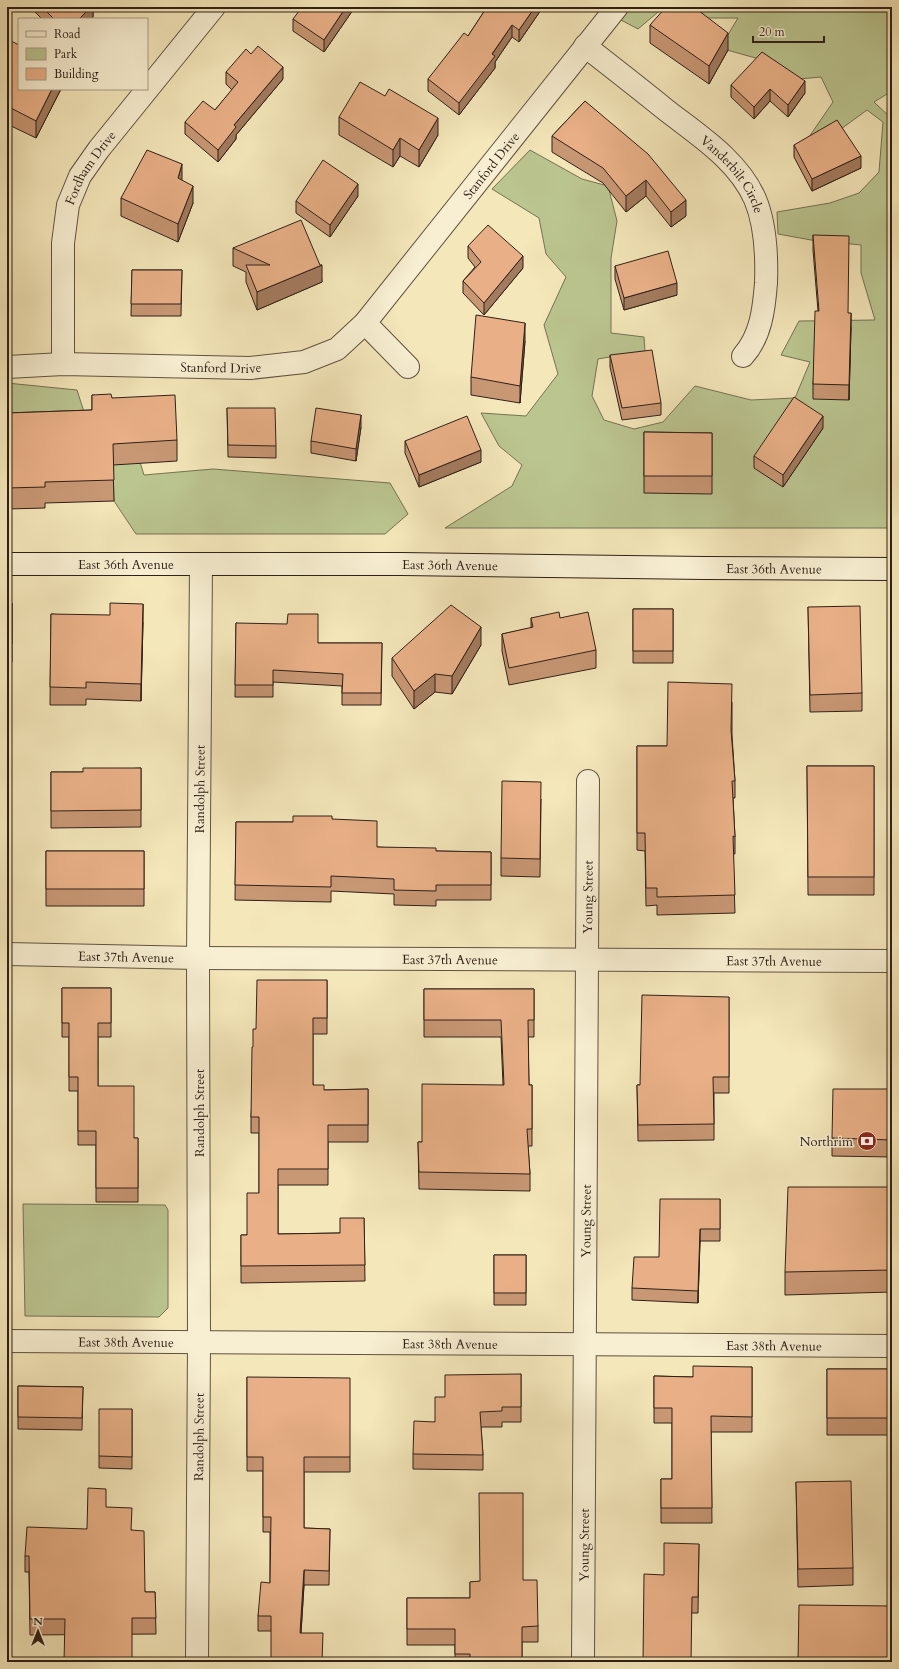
<svg xmlns="http://www.w3.org/2000/svg" width="899" height="1669" font-family="Cardo,serif">
	<style>
		.green { fill: #bbc590; stroke: #757254 }
		.lines { fill: none; stroke-linecap: round; stroke-linejoin: round }
		.minor-casing { stroke: #605241; stroke-width: 24 }
		.secondary-casing { stroke: #2f2019; stroke-width: 24 }
		.minor { stroke: #f8efd2; stroke-width: 22 }
		.secondary { stroke: #f8efd2; stroke-width: 22 }
		.wall { fill: #c89774; stroke: #2f2019 }
		.shaded-wall { fill: #a37b5e; stroke: #2f2019 }
		.building { fill: #e9b087; stroke: #2f2019 }
		.labels { text-anchor: middle; stroke-width: 3; stroke-linejoin: round; paint-order: stroke }
		.street-label { font-size: 13px; fill: #2f2019; stroke: #f8efd2 }
		.poi-label { font-size: 13px; fill: #2f2019; stroke: #f8efd2; text-anchor: end }
	</style>
	<rect width="100%" height="100%" fill="#f4e7ba"/>
	<filter id="stains"><feTurbulence type="fractalNoise" baseFrequency=".005" numOctaves="4"/><feColorMatrix values="0 0 0 0 .2 0 0 0 0 .09 0 0 0 0 .02 0 0 0 .5 -.17"/></filter>
	<radialGradient id="worn" r=".72"><stop offset=".6" stop-color="#630" stop-opacity="0"/><stop offset="1" stop-color="#630" stop-opacity=".3"/></radialGradient>
	<path class="green" d="M 631,7 L 664,7 L 638,29 L 619,19 Z
		M 685,7 L 892,7 L 892,91 L 874,102 L 892,119 L 892,524 L 889,528 L 445,528 L 512,486 L 522,465 L 499,446 L 481,413 L 526,416 L 558,374 L 544,325 L 566,277 L 546,254 L 539,218 L 492,189 L 530,150 L 582,179 L 608,186 L 617,221 L 611,258 L 611,333 L 644,337 L 645,351 L 598,359 L 592,396 L 604,420 L 634,429 L 663,422 L 695,386 L 751,400 L 795,398 L 810,362 L 781,355 L 799,321 L 875,320 L 861,273 L 861,245 L 811,240 L 778,234 L 777,212 L 830,203 L 859,193 L 879,172 L 883,122 L 867,110 L 830,137 L 809,137 L 833,102 L 821,77 L 799,79 L 759,59 L 720,48 L 738,18 L 703,18 Z
		M 7,383 L 77,390 L 85,415 L 7,417 Z
		M 112,430 L 135,446 L 144,475 L 213,469 L 390,483 L 408,514 L 385,534 L 136,534 L 114,501 Z
		M 23,1204 L 165,1205 L 168,1210 L 168,1308 L 159,1317 L 25,1316 Z"/>
	<g class="lines">
		<g class="minor-casing">
			<g id="minor">
				<path id="s1" d="M 585,46 C 612,67 639,88 666,110 C 698,135 738,160 755,199 C 766,225 767,255 766,283 C 764,309 761,336 743,356"/>
				<path d="M 365,323 L 408,367"/>
				<path id="s2" d="M 63,364 L 63,243 L 68,205 L 80,176 L 99,149 L 214,7"/>
				<path id="s3" d="M 7,367 L 63,364 L 250,368 L 304,362 L 337,349 L 365,323 L 617,7"/>
				<path id="s4" d="M 7,954 L 198,958 L 892,961"/>
				<path id="s5" d="M 7,1341 L 892,1346"/>
				<path id="s6" d="M 197,1662 L 199,1343 L 198,958 L 201,564"/>
				<path id="s7" d="M 583,1662 L 588,781"/>
			</g>
		</g>
		<g class="secondary-casing">
			<g id="secondary">
				<path id="s8" d="M 7,564 L 402,564 L 705,568 L 892,569"/>
			</g>
		</g>
		<use href="#minor" class="minor"/>
		<use href="#secondary" class="secondary"/>
	</g>
	<path class="wall" d="M 33,7 L 93,7 L 93,17 L 91,19 L 42,19 L 33,10 Z
		M 355,7 L 324,52 L 293,31 L 293,19 Z
		M 487,7 L 543,7 L 519,42 L 512,37 L 495,62 L 495,68 L 459,115 L 428,91 L 428,79 L 468,36 Z
		M 650,25 L 728,50 L 709,84 L 650,43 Z
		M 7,39 L 19,89 L 61,89 L 36,138 L 7,124 Z
		M 226,72 L 283,79 L 236,135 L 236,139 L 218,162 L 185,134 L 185,122 L 215,110 L 232,90 L 226,84 Z
		M 731,85 L 805,93 L 788,117 L 770,101 L 754,119 L 731,97 Z
		M 585,101 L 686,216 L 671,227 L 646,196 L 626,212 L 603,183 L 552,152 L 552,136 Z
		M 339,117 L 438,135 L 419,167 L 400,156 L 393,167 L 339,135 Z
		M 794,145 L 861,168 L 812,191 L 794,157 Z
		M 182,180 L 193,203 L 178,242 L 121,216 L 121,198 Z
		M 358,196 L 330,237 L 296,213 L 296,201 Z
		M 813,235 L 848,313 L 851,328 L 849,400 L 813,399 L 813,384 L 818,311 L 813,250 Z
		M 468,246 L 523,268 L 484,315 L 463,293 L 463,281 L 475,267 L 468,258 Z
		M 233,248 L 320,265 L 322,282 L 257,310 L 246,282 L 246,272 L 233,266 Z
		M 615,266 L 677,295 L 624,310 L 615,279 Z
		M 132,270 L 182,270 L 181,316 L 131,316 Z
		M 525,341 L 520,403 L 471,395 L 471,377 Z
		M 610,355 L 661,403 L 661,415 L 622,420 L 610,367 Z
		M 92,395 L 112,398 L 177,440 L 177,461 L 113,465 L 114,501 L 45,503 L 45,508 L 7,509 L 7,413 L 92,410 Z
		M 227,408 L 276,446 L 276,458 L 228,457 Z
		M 361,427 L 356,461 L 311,453 L 311,441 Z
		M 823,428 L 783,487 L 754,468 L 754,456 Z
		M 644,432 L 712,433 L 712,494 L 644,493 Z
		M 405,441 L 481,462 L 419,487 L 405,453 Z
		M 7,603 L 12,603 L 12,662 L 7,662 Z
		M 808,607 L 862,693 L 862,711 L 810,712 Z
		M 633,609 L 673,609 L 673,663 L 633,663 Z
		M 51,614 L 143,622 L 141,701 L 86,699 L 86,705 L 50,705 Z
		M 531,618 L 560,618 L 596,650 L 596,668 L 509,685 L 502,651 L 502,634 L 531,628 Z
		M 236,623 L 318,643 L 382,643 L 381,705 L 342,705 L 342,686 L 273,682 L 273,697 L 235,697 Z
		M 481,645 L 452,694 L 435,692 L 414,709 L 392,676 L 392,658 Z
		M 732,702 L 732,735 L 735,781 L 735,798 L 733,798 L 735,837 L 735,854 L 733,854 L 735,913 L 657,915 L 657,905 L 646,906 L 645,851 L 637,850 L 637,746 L 667,746 Z
		M 7,711 L 11,711 L 11,739 L 7,739 Z
		M 807,766 L 874,766 L 874,895 L 808,895 Z
		M 141,768 L 141,827 L 51,828 L 51,772 L 83,772 Z
		M 541,799 L 540,877 L 501,876 L 501,858 Z
		M 332,819 L 377,847 L 436,851 L 491,852 L 491,900 L 436,900 L 436,906 L 394,905 L 394,894 L 331,891 L 331,902 L 235,900 L 236,822 L 293,822 Z
		M 46,851 L 144,851 L 144,906 L 46,906 Z
		M 327,980 L 327,1034 L 313,1034 L 313,1085 L 324,1090 L 368,1089 L 368,1142 L 328,1142 L 328,1185 L 278,1185 L 278,1234 L 340,1233 L 364,1218 L 365,1281 L 241,1283 L 241,1235 L 247,1235 L 259,1193 L 259,1133 L 251,1133 L 251,1117 L 256,1029 Z
		M 62,988 L 111,988 L 111,1037 L 98,1037 L 98,1086 L 134,1138 L 138,1138 L 138,1202 L 96,1202 L 96,1145 L 78,1145 L 78,1091 L 69,1091 L 69,1037 L 62,1037 Z
		M 424,989 L 534,989 L 534,1037 L 528,1037 L 529,1085 L 532,1085 L 532,1146 L 528,1146 L 530,1174 L 530,1191 L 419,1189 L 418,1142 L 422,1142 L 503,1085 L 501,1037 L 424,1037 Z
		M 729,997 L 729,1093 L 714,1093 L 714,1140 L 638,1141 L 637,1085 L 640,1085 Z
		M 892,1089 L 892,1157 L 832,1156 L 832,1138 Z
		M 892,1187 L 892,1292 L 785,1295 L 785,1272 Z
		M 720,1199 L 720,1241 L 700,1241 L 698,1303 L 632,1300 L 632,1288 L 659,1257 Z
		M 494,1255 L 526,1255 L 526,1305 L 494,1305 Z
		M 752,1367 L 752,1432 L 711,1432 L 712,1523 L 661,1523 L 661,1479 L 672,1479 L 672,1423 L 654,1423 L 654,1376 L 693,1377 Z
		M 827,1369 L 892,1369 L 892,1435 L 827,1435 Z
		M 521,1374 L 521,1422 L 502,1422 L 502,1427 L 481,1427 L 483,1455 L 483,1470 L 413,1469 L 413,1454 L 435,1422 L 445,1397 Z
		M 247,1377 L 350,1457 L 350,1472 L 304,1472 L 304,1528 L 330,1529 L 329,1585 L 304,1585 L 301,1633 L 323,1662 L 271,1631 L 258,1631 L 258,1616 L 270,1583 L 270,1532 L 263,1532 L 263,1471 L 247,1471 Z
		M 18,1386 L 83,1387 L 82,1430 L 18,1429 Z
		M 132,1409 L 132,1469 L 99,1468 L 99,1456 Z
		M 796,1482 L 853,1568 L 853,1585 L 798,1587 Z
		M 106,1507 L 132,1530 L 145,1592 L 155,1592 L 156,1634 L 30,1635 L 29,1572 L 25,1572 L 25,1556 L 87,1529 Z
		M 699,1544 L 698,1613 L 692,1613 L 664,1575 Z
		M 523,1580 L 538,1626 L 538,1642 L 522,1642 L 522,1662 L 455,1662 L 455,1645 L 407,1645 L 407,1598 L 470,1598 L 470,1582 Z"/>
	<path class="shaded-wall" d="M 91,7 L 93,7 L 93,17 L 91,19 L 79,19 Z
		M 346,7 L 355,7 L 324,52 L 324,40 Z
		M 535,7 L 543,7 L 519,42 L 519,30 Z
		M 512,25 L 512,37 L 495,62 L 495,68 L 459,115 L 459,103 Z
		M 728,33 L 728,50 L 709,84 L 709,66 Z
		M 283,67 L 283,79 L 236,135 L 236,139 L 218,162 L 218,150 L 234,125 Z
		M 805,81 L 805,93 L 788,117 L 788,105 Z
		M 52,89 L 61,89 L 36,138 L 36,121 Z
		M 770,89 L 770,101 L 754,119 L 754,107 Z
		M 438,118 L 438,135 L 419,167 L 419,150 Z
		M 400,138 L 400,156 L 393,167 L 393,150 Z
		M 861,156 L 861,168 L 812,191 L 812,179 Z
		M 182,164 L 182,182 L 178,178 Z
		M 646,180 L 646,196 L 626,212 L 626,196 Z
		M 358,184 L 358,196 L 330,237 L 330,225 Z
		M 193,186 L 193,203 L 178,242 L 178,224 Z
		M 686,200 L 686,216 L 671,227 L 671,212 Z
		M 523,256 L 523,268 L 484,315 L 484,303 Z
		M 322,265 L 322,282 L 257,310 L 257,292 Z
		M 677,283 L 677,295 L 624,310 L 624,298 Z
		M 851,313 L 851,328 L 849,400 L 849,385 Z
		M 525,323 L 525,341 L 520,403 L 520,386 Z
		M 361,415 L 361,427 L 356,461 L 356,449 Z
		M 823,416 L 823,428 L 783,487 L 783,475 Z
		M 481,450 L 481,462 L 419,487 L 419,475 Z
		M 143,604 L 143,622 L 141,701 L 141,684 Z
		M 481,627 L 481,645 L 452,694 L 452,676 Z
		M 435,674 L 435,692 L 414,709 L 414,691 Z
		M 700,1229 L 700,1241 L 698,1303 L 698,1291 Z
		M 304,1570 L 304,1585 L 300,1648 L 300,1633 Z"/>
	<path class="building" d="M 42,7 L 91,7 L 79,19 L 54,19 Z
		M 302,7 L 346,7 L 324,40 L 293,19 Z
		M 487,7 L 535,7 L 519,30 L 512,25 L 492,54 L 495,56 L 459,103 L 428,79 L 464,33 L 468,36 Z
		M 666,7 L 694,7 L 728,33 L 709,66 L 650,25 Z
		M 7,39 L 19,45 L 19,89 L 52,89 L 36,121 L 7,106 Z
		M 258,46 L 283,67 L 234,125 L 236,127 L 218,150 L 185,122 L 203,101 L 215,110 L 238,82 L 226,72 L 246,49 L 251,54 Z
		M 762,52 L 805,81 L 788,105 L 770,89 L 754,107 L 731,85 Z
		M 360,82 L 385,96 L 389,89 L 438,118 L 419,150 L 400,138 L 393,150 L 339,117 Z
		M 585,101 L 648,154 L 686,200 L 671,212 L 646,180 L 626,196 L 603,168 L 552,136 Z
		M 837,120 L 861,156 L 812,179 L 794,145 Z
		M 147,150 L 182,164 L 178,178 L 193,186 L 178,224 L 121,198 Z
		M 323,160 L 358,184 L 330,225 L 296,201 Z
		M 301,220 L 320,265 L 322,265 L 257,292 L 246,265 L 270,265 L 233,248 Z
		M 488,225 L 523,256 L 484,303 L 463,281 L 481,262 L 468,246 Z
		M 813,235 L 849,236 L 848,313 L 851,313 L 849,385 L 813,384 L 815,311 L 819,311 Z
		M 668,251 L 677,283 L 624,298 L 615,266 Z
		M 132,270 L 182,270 L 181,304 L 131,304 Z
		M 476,315 L 525,323 L 520,386 L 471,377 Z
		M 652,350 L 661,403 L 622,408 L 610,355 Z
		M 111,394 L 112,398 L 175,395 L 177,440 L 113,444 L 114,480 L 45,482 L 45,487 L 7,488 L 7,413 L 92,410 L 92,395 Z
		M 794,397 L 823,416 L 783,475 L 754,456 Z
		M 227,408 L 275,408 L 276,446 L 228,445 Z
		M 316,408 L 361,415 L 356,449 L 311,441 Z
		M 467,416 L 481,450 L 419,475 L 405,441 Z
		M 644,432 L 712,433 L 712,476 L 644,476 Z
		M 7,603 L 12,603 L 12,644 L 7,644 Z
		M 110,603 L 143,604 L 141,684 L 86,682 L 86,688 L 50,687 L 51,614 L 110,615 Z
		M 451,605 L 481,627 L 452,676 L 435,674 L 414,691 L 392,658 Z
		M 860,606 L 862,693 L 810,695 L 808,607 Z
		M 633,609 L 673,609 L 673,651 L 633,651 Z
		M 559,612 L 560,618 L 588,612 L 596,650 L 509,668 L 502,634 L 533,627 L 531,618 Z
		M 288,614 L 318,614 L 318,643 L 382,643 L 381,693 L 342,693 L 343,674 L 273,670 L 273,685 L 235,685 L 236,623 L 287,624 Z
		M 668,682 L 732,684 L 731,730 L 735,781 L 732,781 L 735,837 L 733,836 L 735,895 L 657,897 L 657,888 L 646,888 L 645,833 L 637,833 L 637,746 L 667,746 Z
		M 7,711 L 11,711 L 11,733 L 7,733 Z
		M 807,766 L 874,766 L 874,877 L 808,877 Z
		M 83,768 L 141,768 L 141,810 L 51,811 L 51,772 L 83,772 Z
		M 502,781 L 541,782 L 540,859 L 501,858 Z
		M 293,816 L 332,816 L 332,819 L 377,821 L 377,847 L 436,848 L 436,851 L 491,852 L 491,885 L 436,885 L 436,891 L 394,890 L 394,879 L 331,876 L 331,887 L 235,885 L 236,822 L 293,822 Z
		M 46,851 L 144,851 L 144,889 L 46,889 Z
		M 257,980 L 327,980 L 327,1018 L 313,1018 L 313,1085 L 324,1085 L 324,1090 L 368,1089 L 368,1125 L 328,1125 L 328,1169 L 278,1169 L 278,1234 L 340,1233 L 340,1218 L 364,1218 L 365,1265 L 241,1266 L 241,1235 L 247,1235 L 247,1193 L 259,1193 L 259,1117 L 251,1117 L 252,1047 L 253,1047 L 253,1029 L 256,1029 Z
		M 62,988 L 111,988 L 111,1023 L 98,1023 L 98,1086 L 134,1086 L 134,1138 L 138,1138 L 138,1188 L 96,1188 L 96,1131 L 78,1131 L 78,1077 L 69,1077 L 69,1023 L 62,1023 Z
		M 424,989 L 534,989 L 534,1020 L 528,1020 L 529,1085 L 532,1085 L 532,1129 L 527,1129 L 530,1174 L 419,1172 L 418,1142 L 422,1142 L 422,1084 L 504,1085 L 501,1020 L 424,1020 Z
		M 642,995 L 729,997 L 729,1077 L 713,1077 L 714,1124 L 638,1125 L 637,1085 L 640,1085 Z
		M 833,1089 L 892,1089 L 892,1140 L 832,1138 Z
		M 788,1187 L 892,1187 L 892,1270 L 785,1272 Z
		M 660,1199 L 720,1199 L 720,1229 L 700,1229 L 698,1291 L 632,1288 L 634,1257 L 659,1257 Z
		M 494,1255 L 526,1255 L 526,1293 L 494,1293 Z
		M 693,1366 L 752,1367 L 752,1417 L 711,1416 L 712,1508 L 661,1508 L 661,1479 L 672,1479 L 672,1408 L 654,1408 L 654,1376 L 693,1377 Z
		M 827,1369 L 892,1369 L 892,1418 L 827,1418 Z
		M 521,1374 L 521,1407 L 502,1407 L 502,1411 L 480,1412 L 483,1455 L 413,1454 L 414,1421 L 435,1422 L 435,1397 L 445,1397 L 445,1375 Z
		M 247,1377 L 350,1378 L 350,1457 L 304,1457 L 304,1528 L 330,1529 L 329,1571 L 304,1570 L 300,1633 L 323,1633 L 322,1662 L 271,1662 L 271,1616 L 258,1616 L 261,1582 L 270,1583 L 271,1517 L 263,1517 L 263,1457 L 247,1457 Z
		M 18,1386 L 83,1387 L 82,1418 L 18,1417 Z
		M 99,1409 L 132,1409 L 132,1457 L 99,1456 Z
		M 851,1481 L 853,1568 L 798,1569 L 796,1482 Z
		M 88,1488 L 106,1489 L 106,1507 L 132,1508 L 131,1530 L 144,1531 L 145,1592 L 155,1592 L 156,1618 L 132,1618 L 132,1662 L 64,1662 L 65,1619 L 30,1619 L 29,1556 L 25,1556 L 27,1527 L 87,1529 Z
		M 479,1493 L 523,1493 L 523,1580 L 537,1580 L 538,1626 L 522,1627 L 522,1662 L 470,1662 L 470,1654 L 455,1654 L 455,1629 L 407,1629 L 407,1598 L 470,1598 L 470,1582 L 480,1581 Z
		M 664,1543 L 699,1544 L 698,1597 L 692,1597 L 691,1662 L 643,1662 L 644,1574 L 664,1575 Z
		M 799,1605 L 892,1606 L 892,1662 L 798,1662 Z"/>
	<defs>
		<g id="bank-disc" transform="scale(1)"><circle r="9.5" fill="#8f2418" stroke="#f8efd2"/><path d="M-6-4H6V4H-6ZM0-2.3a2.3 2.3 0 1 0 0 4.6a2.3 2.3 0 1 0 0-4.6Z" fill="#fff"/></g>
	</defs>
	<g fill-rule="evenodd">
		<use href="#bank-disc" x="867" y="1141"/>
	</g>
	<g class="labels">
		<g class="street-label">
			<text dy="5" stroke="none"><textPath href="#s3" startOffset="573">Stanford Drive</textPath></text>
			<text dy="5" stroke="none"><textPath href="#s2" startOffset="203">Fordham Drive</textPath></text>
			<text dy="5" stroke="none"><textPath href="#s1" startOffset="197">Vanderbilt Circle</textPath></text>
			<text dy="5" stroke="none"><textPath href="#s3" startOffset="214">Stanford Drive</textPath></text>
			<text dy="5" stroke="none"><textPath href="#s8" startOffset="119">East 36th Avenue</textPath></text>
			<text dy="5" stroke="none"><textPath href="#s8" startOffset="443">East 36th Avenue</textPath></text>
			<text dy="5" stroke="none"><textPath href="#s8" startOffset="767">East 36th Avenue</textPath></text>
			<text dy="5" stroke="none"><textPath href="#s6" startOffset="873">Randolph Street</textPath></text>
			<text dy="5" stroke="none"><textPath href="#s7" startOffset="765">Young Street</textPath></text>
			<text dy="5" stroke="none"><textPath href="#s4" startOffset="119">East 37th Avenue</textPath></text>
			<text dy="5" stroke="none"><textPath href="#s4" startOffset="443">East 37th Avenue</textPath></text>
			<text dy="5" stroke="none"><textPath href="#s4" startOffset="767">East 37th Avenue</textPath></text>
			<text transform="translate(199 1113) rotate(-90)" y="5">Randolph Street</text>
			<text dy="5" stroke="none"><textPath href="#s7" startOffset="441">Young Street</textPath></text>
			<text dy="5" stroke="none"><textPath href="#s5" startOffset="119">East 38th Avenue</textPath></text>
			<text dy="5" stroke="none"><textPath href="#s5" startOffset="443">East 38th Avenue</textPath></text>
			<text dy="5" stroke="none"><textPath href="#s5" startOffset="767">East 38th Avenue</textPath></text>
			<text dy="5" stroke="none"><textPath href="#s6" startOffset="225">Randolph Street</textPath></text>
			<text dy="5" stroke="none"><textPath href="#s7" startOffset="117">Young Street</textPath></text>
		</g>
		<g class="poi-label">
			<text x="853" y="1146">Northrim</text>
		</g>
	</g>
	<rect width="899" height="1669" fill="none" stroke="#f4e7ba" stroke-width="24"/>
	<rect x="8" y="8" width="883" height="1653" fill="none" stroke="#2f2019" stroke-width="2"/>
	<rect x="12" y="12" width="875" height="1645" fill="none" stroke="#2f2019"/>
	<rect x="18" y="18" width="130" height="72" fill="#f8efd2" stroke="#a89c88"/>
	<rect x="26" y="31" width="20" height="6" fill="#f8efd2" stroke="#a89c88"/>
	<text x="54" y="38" font-size="12" fill="#2f2019">Road</text>
	<rect x="26" y="48" width="20" height="12" fill="#bbc590" stroke="#a89c88"/>
	<text x="54" y="58" font-size="12" fill="#2f2019">Park</text>
	<rect x="26" y="68" width="20" height="12" fill="#e9b087" stroke="#a89c88"/>
	<text x="54" y="78" font-size="12" fill="#2f2019">Building</text>
	<g transform="translate(38 1631)" stroke="#f8efd2" stroke-width="3" paint-order="stroke">
	<path d="M0-3L7 15L0 10L-7 15Z" fill="#2f2019"/>
	<text y="-6" font-size="11" font-weight="bold" text-anchor="middle" fill="#2f2019">N</text>
	</g>
	<path d="M753 36v6h71v-6" fill="none" stroke="#2f2019" stroke-width="2"/>
	<text x="759" y="36" font-size="12" fill="#2f2019" stroke="#f8efd2" stroke-width="3" paint-order="stroke">20 m</text>
	<rect width="100%" height="100%" filter="url(#stains)"/>
	<rect width="100%" height="100%" fill="url(#worn)"/>
</svg>
